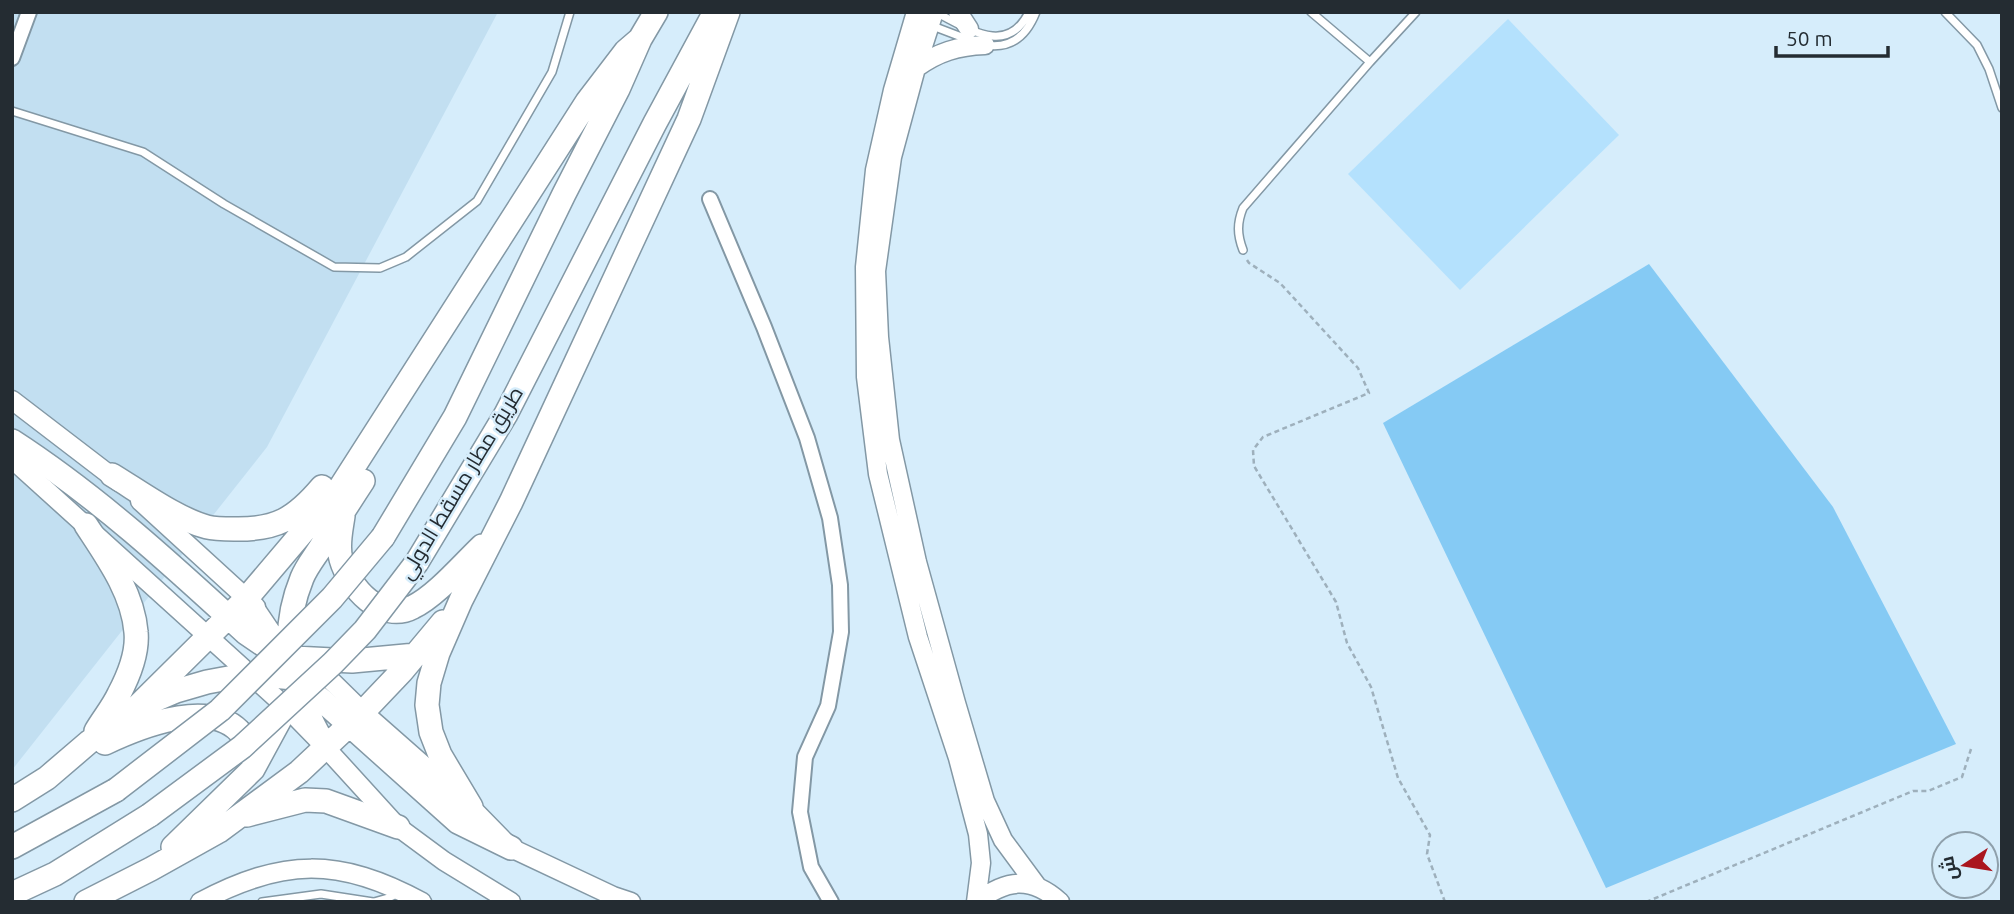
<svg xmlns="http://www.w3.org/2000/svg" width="2014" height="914" font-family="Ubuntu,Cairo,sans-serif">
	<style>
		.built { fill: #c2dff1 }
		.green { fill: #b4e1fd }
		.water { fill: #85caf4 }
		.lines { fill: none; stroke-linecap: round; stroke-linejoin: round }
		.service-casing { stroke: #8398a5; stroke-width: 10 }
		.minor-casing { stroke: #8398a5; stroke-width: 18 }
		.tertiary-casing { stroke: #8398a5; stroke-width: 21 }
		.primary-casing { stroke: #8398a5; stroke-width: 26 }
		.path { stroke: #9eb0bc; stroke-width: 2.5; stroke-dasharray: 5 3.5; stroke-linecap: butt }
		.service { stroke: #fff; stroke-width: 7 }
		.minor { stroke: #fff; stroke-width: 14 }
		.tertiary { stroke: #fff; stroke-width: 18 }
		.primary { stroke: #fff; stroke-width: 23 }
		.primary-bridge-casing { stroke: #8398a5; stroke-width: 26; stroke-linecap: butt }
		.primary-bridge { stroke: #fff; stroke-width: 23 }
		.labels { text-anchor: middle; stroke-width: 5; stroke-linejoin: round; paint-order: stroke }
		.street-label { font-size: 21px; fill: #242c32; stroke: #d6edfb }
	</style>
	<rect width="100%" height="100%" fill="#d6edfb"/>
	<path class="built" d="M 12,12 L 498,12 L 267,447 L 12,770 Z"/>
	<path class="green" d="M 1508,19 L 1619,135 L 1460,290 L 1348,174 Z"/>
	<path class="water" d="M 1649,264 L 1833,507 L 1956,744 L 1606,888 L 1383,423 Z"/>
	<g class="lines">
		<g class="service-casing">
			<path id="service" d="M 935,12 C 966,27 1007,58 1029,12
				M 1311,12 L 1370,62 L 1416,12
				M 1945,12 L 1977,45 L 1989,69 L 2002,108
				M 930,25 L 972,41
				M 986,45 C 1012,49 1027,35 1036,12
				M 12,111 L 143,152 L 224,204 L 334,267 L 380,268 L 406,257 L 477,201 L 552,72 L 570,12
				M 1243,250 C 1237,234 1237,223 1243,208 L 1370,62
				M 262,902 L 321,894 L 373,902
				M 374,902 L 388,898 L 398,893"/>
		</g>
		<g class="minor-casing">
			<path id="minor" d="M 12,58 L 29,12
				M 710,199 L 764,327 L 807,438 L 830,518 L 840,585 L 841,632 L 828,706 L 805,757 L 800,812 L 811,867 L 831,902"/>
		</g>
		<g class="tertiary-casing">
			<path id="tertiary" d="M 916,12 L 893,90 L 875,170 L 865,267 L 866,377 L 878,474 L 918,637 L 958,758 L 978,834 L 981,863 L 976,902
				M 934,12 L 916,68 L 892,157 L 876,271 L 879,337 L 890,440 L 917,562 L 956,703 L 985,801 L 1003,840 L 1037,886
				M 958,12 L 969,29
				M 916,68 C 938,52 958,46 985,45
				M 12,400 L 119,482
				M 12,459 L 287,708 L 326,748 L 398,827 L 444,861 L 511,902
				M 140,501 L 256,607
				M 313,663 L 363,712 L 471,807 L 511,848 L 613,896 L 631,902
				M 200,902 C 283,858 339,857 422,902
				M 977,902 C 1006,879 1031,876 1060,902"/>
		</g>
		<g class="primary-casing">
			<path id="primary" d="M 12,441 C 97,496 172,565 246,633 L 271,650 L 294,658 L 352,661 L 416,655
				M 112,475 C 140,492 177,519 207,527 C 215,529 225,529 234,529 C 276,530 295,519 322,487
				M 343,516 C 341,530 337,546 341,559 C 349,587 381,624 413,607 C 436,596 463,564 482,546
				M 86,525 C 107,557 133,593 136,632 C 138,652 128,677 119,694 C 113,707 103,719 96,731
				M 383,537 L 455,417 L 564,194 L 618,89 L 640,39 L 656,12
				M 417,562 L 506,414 L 655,123 L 715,12
				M 246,599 L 271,636 L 277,656
				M 136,708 L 246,599 L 340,488 L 587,102 L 626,51 L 640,39
				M 105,743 C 139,727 207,699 239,731 C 248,739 254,748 253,759
				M 326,748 C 293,691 276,642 302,578 C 306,568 313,559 319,550 C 333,527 348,504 363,481
				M 12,800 L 47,778 L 89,742 L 136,708 L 176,691 L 207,682 L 250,674 L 294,678 L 324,702 L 458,822 L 511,848
				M 471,807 L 440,755 L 431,732 L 427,705 L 429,683 L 438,653 L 461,600 L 511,502 L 689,119 L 728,12
				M 247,815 L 305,800 L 326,801 L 398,827
				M 12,847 L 116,790
				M 173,847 L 253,769 L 285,710
				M 12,894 L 55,874 L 150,815
				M 86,902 L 151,869 L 219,831 L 299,772 L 363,712 L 402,671 L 443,622"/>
		</g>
		<path class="path" d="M 1247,260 L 1249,263 L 1280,283 L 1358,368 L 1369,393 L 1263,437 L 1253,450 L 1254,466 L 1336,602 L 1347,643 L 1371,687 L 1398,778 L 1430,835 L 1427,854 L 1445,902
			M 1646,902 L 1913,791 L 1928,791 L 1962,777 L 1971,749"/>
		<use href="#service" class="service"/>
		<use href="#minor" class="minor"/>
		<use href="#tertiary" class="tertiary"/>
		<use href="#primary" class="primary"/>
		<g class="primary-bridge-casing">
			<path id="primary-bridge" d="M 116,790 L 220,710 L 332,598 L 383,537
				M 150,815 L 242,747 L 333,663 L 365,630 L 417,562"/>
		</g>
		<use href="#primary-bridge" class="primary-bridge"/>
	</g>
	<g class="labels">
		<g class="street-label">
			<text transform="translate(461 483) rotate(-59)" y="7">طريق مطار مسقط الدولي</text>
		</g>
	</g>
	<rect width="2014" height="914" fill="none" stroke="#242c32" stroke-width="28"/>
	<g transform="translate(1965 865) rotate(258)"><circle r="33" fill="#d6edfb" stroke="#8fa0ab" stroke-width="2"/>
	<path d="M0-5L12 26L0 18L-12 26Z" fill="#aa161e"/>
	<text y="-10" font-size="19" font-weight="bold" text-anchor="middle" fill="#242c32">ش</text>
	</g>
	<path d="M1776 46v10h112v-10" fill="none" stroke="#242c32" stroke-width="3.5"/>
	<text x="1786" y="46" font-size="21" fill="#242c32" stroke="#d6edfb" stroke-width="5" paint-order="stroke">50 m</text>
</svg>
